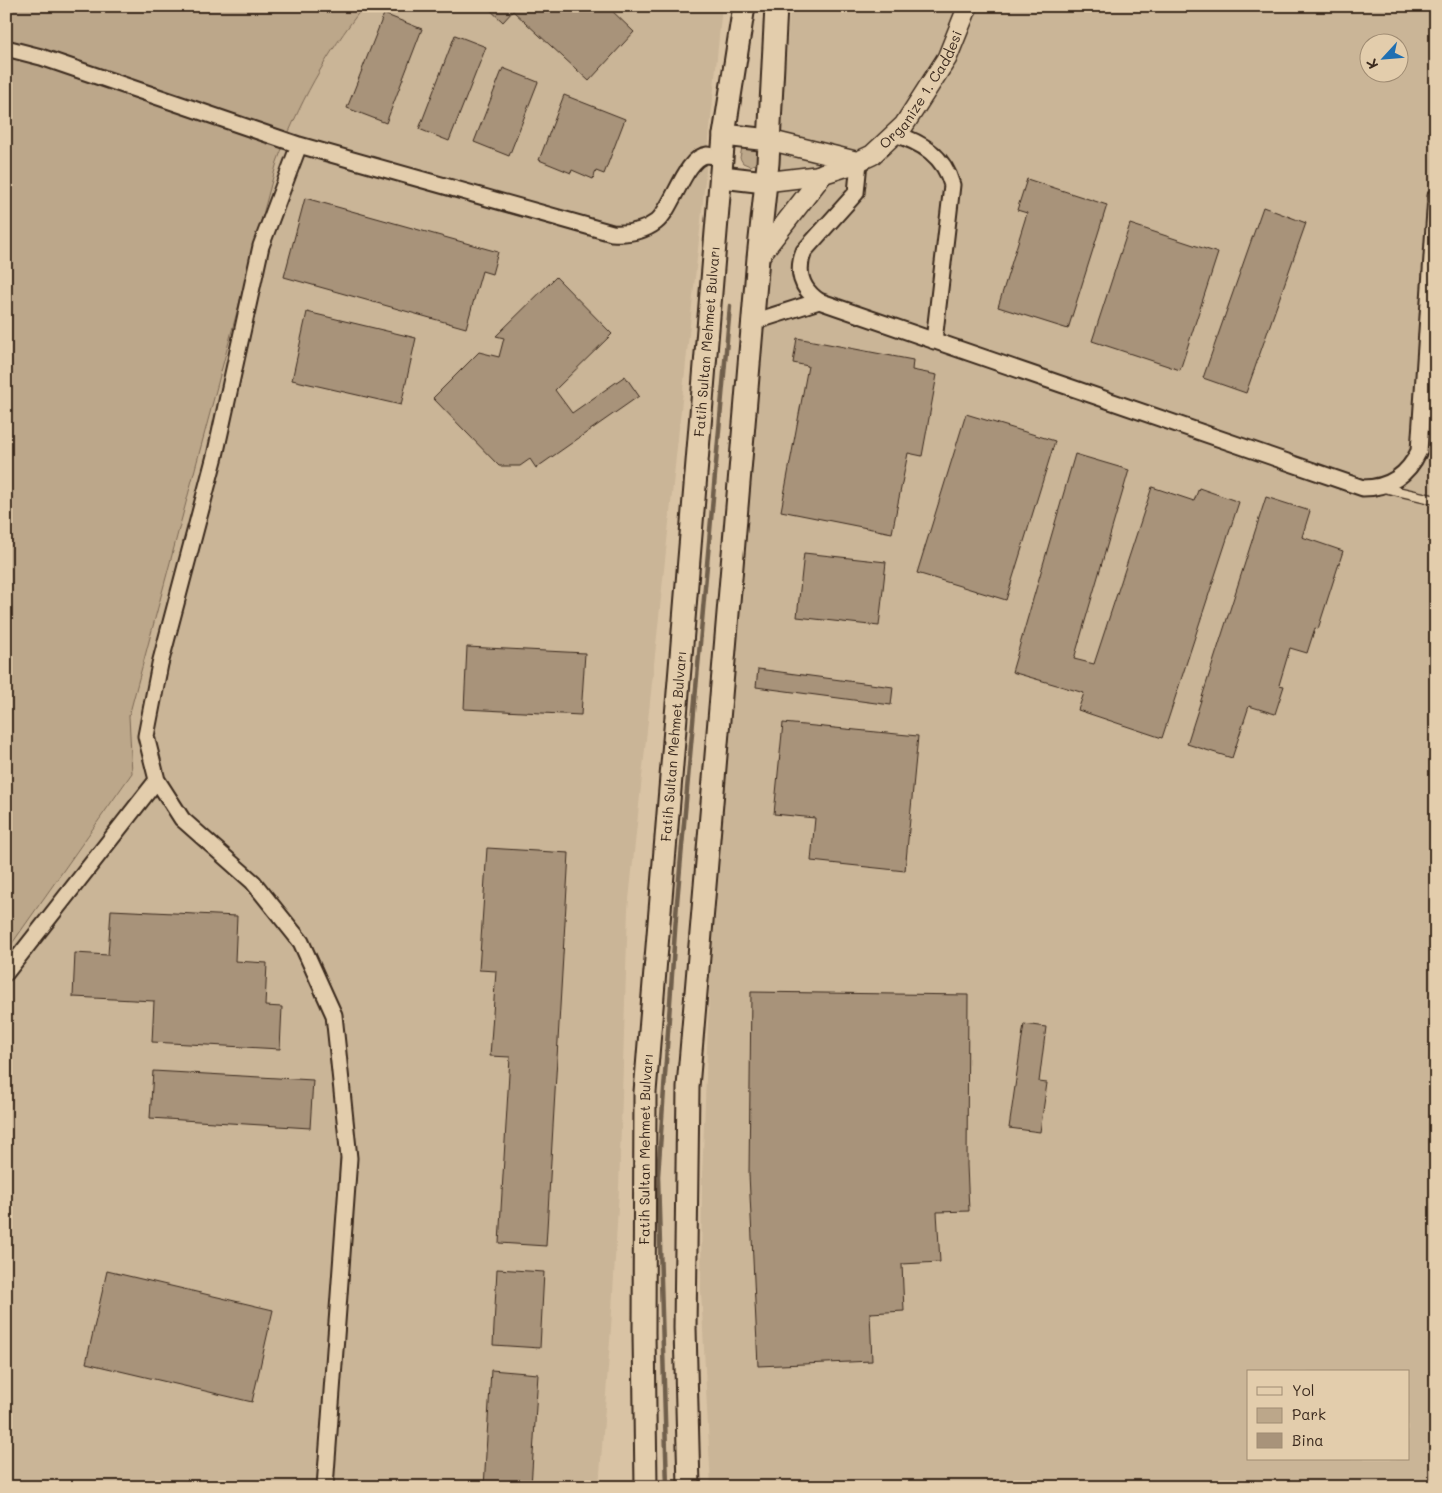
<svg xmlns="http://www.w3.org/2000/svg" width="1442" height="1493" font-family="Mali,sans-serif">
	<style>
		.built { fill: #cab597; fill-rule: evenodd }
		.green { fill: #bca78a; stroke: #7c6854 }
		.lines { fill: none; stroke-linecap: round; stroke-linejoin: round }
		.stream { stroke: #705e4b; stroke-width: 4.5 }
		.building { fill: #a8937a; stroke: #3b2a1e }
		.service-casing { stroke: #3b2a1e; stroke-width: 11 }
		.minor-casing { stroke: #3b2a1e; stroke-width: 19 }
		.tertiary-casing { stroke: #3b2a1e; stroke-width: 22 }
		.secondary-casing { stroke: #3b2a1e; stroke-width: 25 }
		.service { stroke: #e3cdac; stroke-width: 8 }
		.minor { stroke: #e3cdac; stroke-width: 15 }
		.tertiary { stroke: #e3cdac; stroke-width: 19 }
		.secondary { stroke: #e3cdac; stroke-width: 21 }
		.labels { text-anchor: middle; stroke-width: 4; stroke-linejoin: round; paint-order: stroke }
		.street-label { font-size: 14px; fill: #3b2a1e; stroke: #e3cdac }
	</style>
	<rect width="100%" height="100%" fill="#d9c3a4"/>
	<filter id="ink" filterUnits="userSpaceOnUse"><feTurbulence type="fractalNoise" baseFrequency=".02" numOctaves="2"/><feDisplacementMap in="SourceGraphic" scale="10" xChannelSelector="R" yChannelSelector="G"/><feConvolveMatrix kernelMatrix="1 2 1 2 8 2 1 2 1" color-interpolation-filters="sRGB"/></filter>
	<g filter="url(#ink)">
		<path class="built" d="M 364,6 L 722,6 L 701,221 L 628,909 L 619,1189 L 611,1328 L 599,1487 L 6,1487 L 6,952 L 132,773 L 129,716 L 277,162 L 302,102 L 317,74 L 334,46 Z
			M 790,6 L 1436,6 L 1436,1487 L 711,1487 L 701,1290 L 702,1179 L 710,972 L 739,590 L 761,370 ZM 1370,42 L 1400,42 L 1400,72 L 1370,72 ZM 1248,1372 L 1408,1372 L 1408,1459 L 1248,1459 Z"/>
		<path class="green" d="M 6,6 L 364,6 C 326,54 298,105 277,162 L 129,716 L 132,773 L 6,952 Z
			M 758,146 L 759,162 L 750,166 L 743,163 L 740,158 L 742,147 Z"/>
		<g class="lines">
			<path class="stream" d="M 667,1487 L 658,1176 L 677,902 L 730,306"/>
		</g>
		<path class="building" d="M 486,6 L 607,6 L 634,32 L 589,81 L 513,11 L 503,22 Z
			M 384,14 L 422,29 L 386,123 L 347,108 Z
			M 455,35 L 486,47 L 449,141 L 419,129 Z
			M 503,68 L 538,82 L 509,156 L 474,142 Z
			M 564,95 L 625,119 L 604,174 L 596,171 L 593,179 L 572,170 L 571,173 L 539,160 Z
			M 1027,179 L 1107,205 L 1068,329 L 998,307 L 1027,213 L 1017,210 Z
			M 305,198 L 498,252 L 492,274 L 482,271 L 466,328 L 284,277 Z
			M 1263,207 L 1306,223 L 1246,393 L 1203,378 Z
			M 1130,224 L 1218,253 L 1180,370 L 1092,341 Z
			M 556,277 L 612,334 L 555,390 L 572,413 L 625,376 L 639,396 L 536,468 L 530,459 L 520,466 L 499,466 L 433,398 L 479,352 L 499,357 L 504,338 L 496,336 Z
			M 307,312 L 416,338 L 401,405 L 292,380 Z
			M 797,338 L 913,360 L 912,370 L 937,375 L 922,456 L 908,453 L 892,533 L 781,511 L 808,366 L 793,363 Z
			M 966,414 L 1055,441 L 1006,600 L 917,573 Z
			M 1075,454 L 1129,470 L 1074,659 L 1094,664 L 1152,487 L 1194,501 L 1199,488 L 1239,502 L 1162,738 L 1078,710 L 1084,693 L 1012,672 Z
			M 1266,497 L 1310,511 L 1302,537 L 1343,551 L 1318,629 L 1315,628 L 1307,653 L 1290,648 L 1279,685 L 1284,686 L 1275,714 L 1249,706 L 1232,758 L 1187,744 Z
			M 804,553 L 886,562 L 879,626 L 797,617 Z
			M 467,647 L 585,653 L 581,715 L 464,709 Z
			M 758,669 L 893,687 L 891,705 L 756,687 Z
			M 783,723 L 918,736 L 905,871 L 811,861 L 815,818 L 774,814 Z
			M 487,848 L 569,853 L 546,1246 L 499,1243 L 510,1057 L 490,1056 L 496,971 L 479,970 Z
			M 111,910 L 237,916 L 235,961 L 267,963 L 265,1006 L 282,1007 L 280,1049 L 152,1042 L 154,1001 L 73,997 L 75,953 L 108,955 Z
			M 751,992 L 968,995 L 967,1165 L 969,1211 L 937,1212 L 940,1262 L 902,1264 L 904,1311 L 870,1313 L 872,1361 L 758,1366 L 749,1174 Z
			M 1024,1024 L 1046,1027 L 1039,1082 L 1047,1083 L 1040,1132 L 1009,1128 Z
			M 153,1071 L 313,1080 L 310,1128 L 150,1118 Z
			M 497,1269 L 544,1272 L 540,1348 L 493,1345 Z
			M 107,1271 L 273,1310 L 252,1402 L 86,1363 Z
			M 491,1370 L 538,1374 L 531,1487 L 484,1487 Z"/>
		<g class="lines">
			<g class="service-casing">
				<path id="service" d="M 1384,488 L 1436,500"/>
			</g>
			<g class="minor-casing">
				<path id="minor" d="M 6,48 L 41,57 L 299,145 L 612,233 C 628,234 643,232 656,222 C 673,209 685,157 707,155 C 712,155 718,157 722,158
					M 894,134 C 922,142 944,156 952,185 L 934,341
					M 299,145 L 261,246 L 215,456 L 160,664 L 146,736 L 157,780 L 182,819 L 253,882 L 301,942 L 334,1015 L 349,1158 L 325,1487
					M 819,301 C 801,289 796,271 804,251 L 856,193 L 859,162
					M 753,322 L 819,301 L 1363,488 C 1389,488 1408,475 1419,451 L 1436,196
					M 6,973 L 157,780"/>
			</g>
			<g class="tertiary-casing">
				<g id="tertiary">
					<path d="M 769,140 L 859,162"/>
					<path id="s1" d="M 765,182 L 816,176 L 848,166 L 872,155 L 904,125 L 947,58 L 968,6"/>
					<path d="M 758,258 L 824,173"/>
				</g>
			</g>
			<g class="secondary-casing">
				<g id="secondary">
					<path d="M 724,135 L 769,140"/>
					<path d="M 722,177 L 765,182"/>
					<path id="s2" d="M 646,1487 L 644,1333 L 645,1092 L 724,135 L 744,6"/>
					<path d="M 689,1487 L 685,1328 L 688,1087 L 758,258 L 768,163 L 776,6"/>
				</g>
			</g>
			<use href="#service" class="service"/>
			<use href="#minor" class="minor"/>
			<use href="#tertiary" class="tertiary"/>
			<use href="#secondary" class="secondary"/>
		</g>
	</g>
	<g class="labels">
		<g class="street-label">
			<text dy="5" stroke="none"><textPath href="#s1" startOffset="194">Organize 1. Caddesi</textPath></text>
			<text dy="5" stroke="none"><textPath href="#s2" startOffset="1148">Fatih Sultan Mehmet Bulvarı</textPath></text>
			<text dy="5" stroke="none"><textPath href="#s2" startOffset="742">Fatih Sultan Mehmet Bulvarı</textPath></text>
			<text dy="5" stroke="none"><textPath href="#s2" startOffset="338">Fatih Sultan Mehmet Bulvarı</textPath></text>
		</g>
	</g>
	<rect width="1442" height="1493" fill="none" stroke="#e3cdac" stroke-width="25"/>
	<rect x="12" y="12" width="1417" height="1468" fill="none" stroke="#3b2a1e" stroke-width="2" filter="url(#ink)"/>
	<rect x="1247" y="1370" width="162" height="90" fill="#e3cdac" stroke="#a08c73"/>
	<rect x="1257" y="1387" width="25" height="8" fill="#e3cdac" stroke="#a08c73"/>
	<text x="1292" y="1396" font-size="15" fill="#3b2a1e">Yol</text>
	<rect x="1257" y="1408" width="25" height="15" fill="#bca78a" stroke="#a08c73"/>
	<text x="1292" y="1420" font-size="15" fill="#3b2a1e">Park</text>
	<rect x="1257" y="1433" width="25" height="15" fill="#a8937a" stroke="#a08c73"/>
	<text x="1292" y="1446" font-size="15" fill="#3b2a1e">Bina</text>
	<g transform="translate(1384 58) rotate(244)"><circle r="24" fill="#e3cdac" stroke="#a08c73"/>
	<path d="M0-4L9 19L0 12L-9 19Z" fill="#1f6fb2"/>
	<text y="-8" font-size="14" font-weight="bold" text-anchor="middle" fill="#3b2a1e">K</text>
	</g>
</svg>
